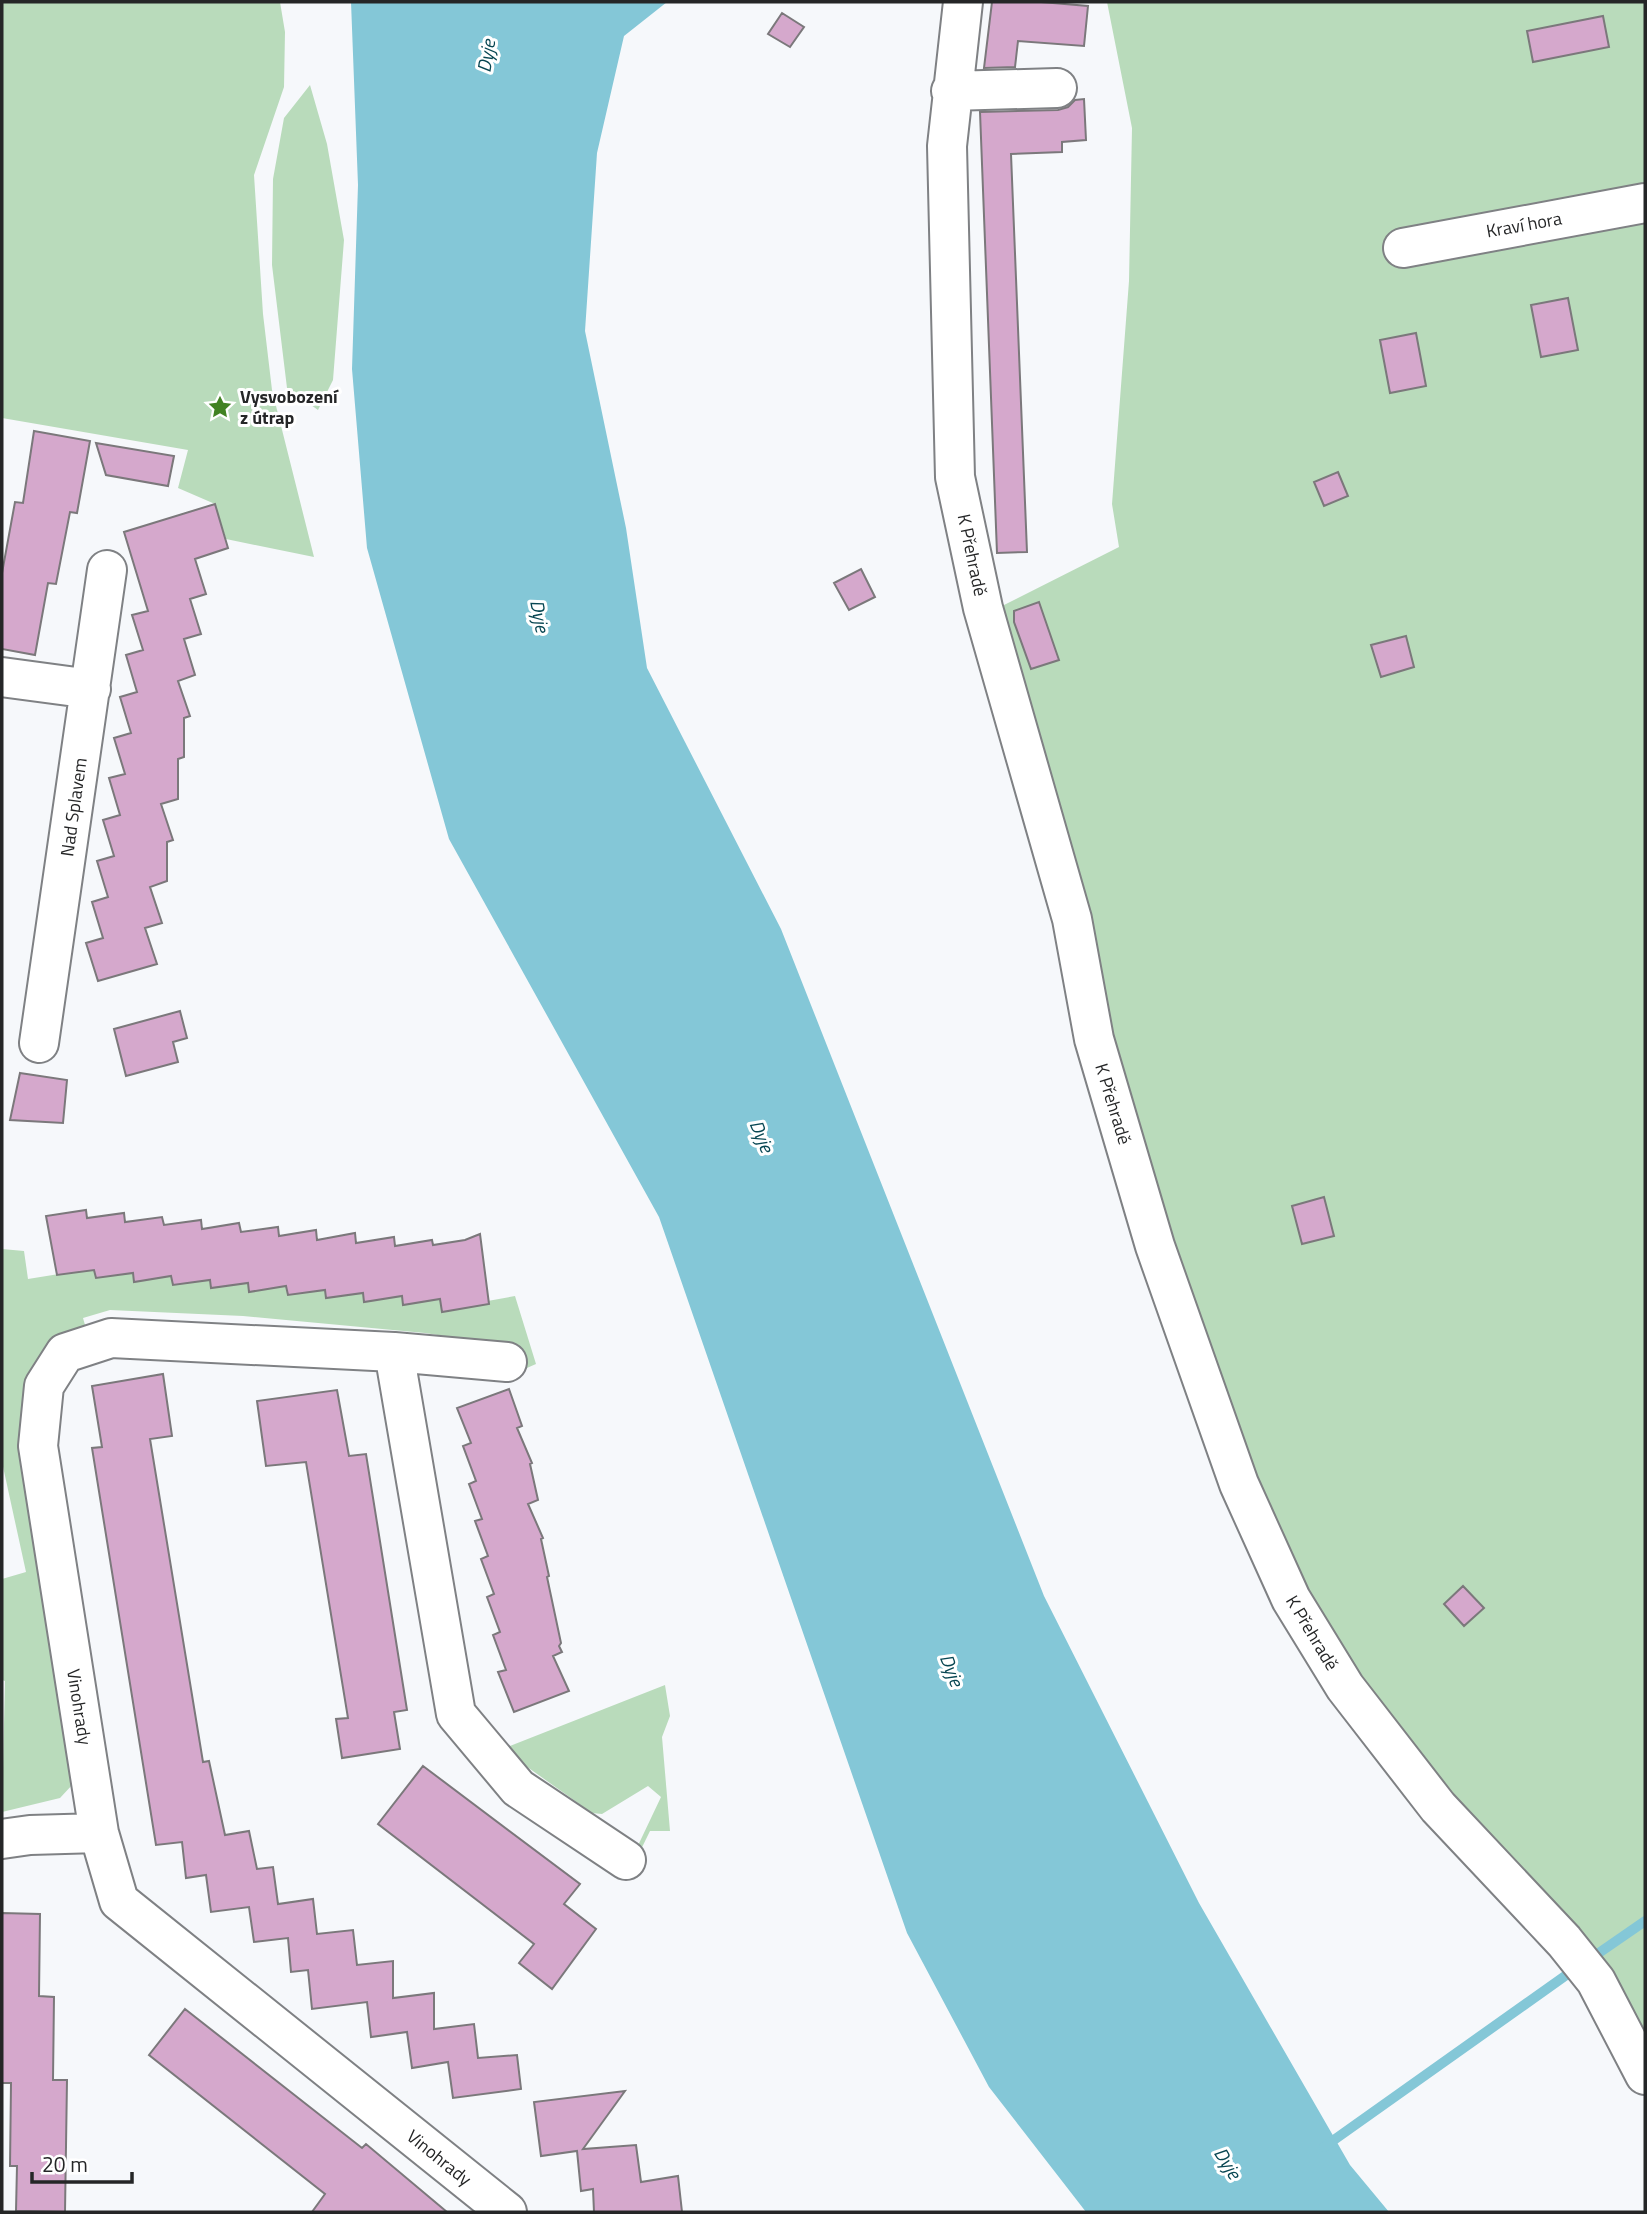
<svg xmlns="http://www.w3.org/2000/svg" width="1647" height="2214" font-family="'Titillium Web',sans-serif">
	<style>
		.green { fill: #b9dbbb }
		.water { fill: #84c7d7 }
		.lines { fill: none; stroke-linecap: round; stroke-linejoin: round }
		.stream { stroke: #84c7d7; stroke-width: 10 }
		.building { fill: #d5a8cc; stroke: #7b787b; stroke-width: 2 }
		.minor-casing { stroke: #7f8184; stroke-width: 42 }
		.minor { stroke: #fff; stroke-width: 38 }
		.labels { text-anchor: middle; stroke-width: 6; stroke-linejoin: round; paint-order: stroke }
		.street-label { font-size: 18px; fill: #252627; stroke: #fff }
		.poi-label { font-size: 18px; font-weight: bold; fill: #252627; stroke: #fff; text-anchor: start }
		.water-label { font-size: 19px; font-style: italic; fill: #074652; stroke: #fff }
	</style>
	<rect width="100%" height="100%" fill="#f6f8fb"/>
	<path class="green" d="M 2,2 L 280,2 L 285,32 L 284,87 L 254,175 L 263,314 L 272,390 L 314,557 L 226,539 L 215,504 L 178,488 L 188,450 L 2,418 Z
		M 1107,2 L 1645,2 L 1645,2042 L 1410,1754 L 1322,1624 L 1238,1447 L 1092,980 L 996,609 L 1119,547 L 1112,504 L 1129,281 L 1132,128 Z
		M 310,85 L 327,144 L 344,240 L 333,380 L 318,410 L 287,388 L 272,265 L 273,179 L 284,118 Z
		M 2,1249 L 24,1251 L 28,1279 L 96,1268 L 96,1278 L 134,1272 L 134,1282 L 173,1276 L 211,1279 L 211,1288 L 248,1283 L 250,1292 L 288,1286 L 288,1295 L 327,1289 L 326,1298 L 363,1292 L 404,1296 L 404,1305 L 440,1298 L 443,1309 L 515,1296 L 536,1364 L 506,1377 L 463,1339 L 425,1333 L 243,1316 L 110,1310 L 83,1318 L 85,1325 L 47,1356 L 73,1784 L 60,1798 L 2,1812 L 5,1681 L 2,1680 L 2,1579 L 26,1572 L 2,1462 Z
		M 665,1685 L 670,1716 L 662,1737 L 670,1831 L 650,1831 L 626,1880 L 624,1875 L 661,1797 L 648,1786 L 602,1814 L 592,1813 L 502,1749 Z"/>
	<path class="water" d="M 351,2 L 667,2 L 624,36 L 597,153 L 585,331 L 626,528 L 647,668 L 781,929 L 1044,1596 L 1199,1903 L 1350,2165 L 1389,2212 L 1086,2212 L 989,2087 L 907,1933 L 659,1217 L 449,839 L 367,548 L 352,369 L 358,185 Z"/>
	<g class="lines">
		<path class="stream" d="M 1593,1957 L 1645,1921
			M 1324,2147 L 1572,1971"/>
	</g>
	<path class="building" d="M 992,2 L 1041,2 L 1088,6 L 1084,46 L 1018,41 L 1015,67 L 984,68 Z
		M 782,13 L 804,27 L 790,47 L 768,34 Z
		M 1603,16 L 1609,47 L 1533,62 L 1527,31 Z
		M 1084,99 L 1086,140 L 1062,142 L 1062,152 L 1011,154 L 1027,552 L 997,553 L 980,112 L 1058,110 L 1068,107 L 1075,100 Z
		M 1568,298 L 1578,350 L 1541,357 L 1531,305 Z
		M 1416,333 L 1426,386 L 1390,393 L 1380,340 Z
		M 34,431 L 90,441 L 77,513 L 70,512 L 56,584 L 48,583 L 35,655 L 2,649 L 2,573 L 15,502 L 23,503 Z
		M 96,443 L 174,456 L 168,486 L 106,475 Z
		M 1338,472 L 1348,496 L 1324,506 L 1314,482 Z
		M 215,504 L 228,548 L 195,559 L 206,594 L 190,599 L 201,634 L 184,639 L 195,675 L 178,681 L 190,716 L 184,718 L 184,757 L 178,759 L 178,799 L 161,804 L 173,840 L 167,842 L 167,881 L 150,887 L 162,923 L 145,928 L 157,964 L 98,981 L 86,943 L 103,938 L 92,902 L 108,897 L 97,861 L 114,856 L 103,820 L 120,815 L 109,778 L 125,774 L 114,738 L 131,733 L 120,697 L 137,692 L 126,655 L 143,650 L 132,615 L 148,611 L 124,532 Z
		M 861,569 L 875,597 L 849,610 L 834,583 Z
		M 1039,602 L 1059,660 L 1031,669 L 1014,622 L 1014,611 Z
		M 1406,636 L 1414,667 L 1381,677 L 1371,645 Z
		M 180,1011 L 187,1038 L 173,1042 L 178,1062 L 126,1076 L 114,1029 Z
		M 20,1073 L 67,1080 L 63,1123 L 10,1120 Z
		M 1324,1197 L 1334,1236 L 1302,1244 L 1292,1206 Z
		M 86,1210 L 87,1218 L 124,1213 L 125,1222 L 162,1217 L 164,1225 L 201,1220 L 202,1229 L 239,1223 L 241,1232 L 278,1227 L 279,1236 L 316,1230 L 317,1240 L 355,1233 L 356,1243 L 394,1237 L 395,1246 L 432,1240 L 433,1245 L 465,1240 L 480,1234 L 489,1304 L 442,1312 L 440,1299 L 403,1305 L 402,1296 L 364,1302 L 363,1293 L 326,1298 L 325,1290 L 288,1295 L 286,1286 L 249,1292 L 248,1283 L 211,1288 L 210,1280 L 173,1285 L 171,1276 L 134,1282 L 133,1273 L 96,1278 L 94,1270 L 57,1275 L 46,1216 Z
		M 163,1374 L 172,1436 L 150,1439 L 203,1762 L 209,1761 L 225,1835 L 249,1831 L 257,1869 L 273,1867 L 278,1904 L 313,1899 L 317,1934 L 353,1930 L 357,1965 L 393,1961 L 393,1998 L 434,1993 L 434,2029 L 474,2024 L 478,2058 L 517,2055 L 521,2089 L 453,2098 L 448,2062 L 412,2068 L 407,2032 L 371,2037 L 367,2002 L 312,2009 L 308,1970 L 291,1972 L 288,1938 L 254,1942 L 249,1907 L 211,1912 L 206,1875 L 186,1878 L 182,1842 L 156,1845 L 92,1448 L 102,1447 L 92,1386 Z
		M 509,1389 L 522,1426 L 517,1428 L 532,1463 L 530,1464 L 538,1500 L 528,1504 L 543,1538 L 541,1539 L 549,1576 L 547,1577 L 561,1643 L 559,1646 L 562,1652 L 553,1656 L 569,1691 L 514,1712 L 498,1672 L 506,1670 L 493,1635 L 500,1632 L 487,1597 L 494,1594 L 481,1559 L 488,1556 L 475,1521 L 482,1519 L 469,1484 L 476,1481 L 463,1446 L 471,1443 L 457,1408 Z
		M 337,1390 L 349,1456 L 366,1454 L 407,1710 L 394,1712 L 400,1749 L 342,1758 L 336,1719 L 348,1718 L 306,1462 L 266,1466 L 257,1401 Z
		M 1463,1586 L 1484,1608 L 1464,1626 L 1444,1604 Z
		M 423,1766 L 580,1884 L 564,1904 L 596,1929 L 552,1989 L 519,1963 L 534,1944 L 378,1824 Z
		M 2,1913 L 40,1914 L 39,1996 L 54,1997 L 53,2080 L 67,2080 L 65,2212 L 16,2211 L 17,2166 L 10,2166 L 11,2083 L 2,2083 Z
		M 185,2009 L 362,2148 L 366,2144 L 447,2212 L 312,2212 L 325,2194 L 149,2055 Z
		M 625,2091 L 583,2149 L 636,2145 L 641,2182 L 678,2176 L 682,2212 L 594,2212 L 593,2189 L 581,2191 L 577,2151 L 541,2156 L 534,2102 Z"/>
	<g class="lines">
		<g class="minor-casing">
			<path id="minor" d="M 963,2 L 947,146 L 955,477 L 983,608 L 1072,919 L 1094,1039 L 1155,1246 L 1239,1484 L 1291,1599 L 1345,1687 L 1438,1807 L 1564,1941 L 1596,1981 L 1645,2075
				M 951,91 L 1057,88
				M 1403,248 L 1645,203
				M 2,677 L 91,689
				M 39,1043 L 107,570
				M 394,1352 L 456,1714 L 518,1788 L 626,1860
				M 507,1362 L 394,1352 L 111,1338 L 65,1353 L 44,1386 L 38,1446 L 99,1833 L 119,1901 L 507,2212
				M 2,1839 L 30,1835 L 99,1833"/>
		</g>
		<use href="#minor" class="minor"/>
	</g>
	<defs>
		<g id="sight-bare" transform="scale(1.89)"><path d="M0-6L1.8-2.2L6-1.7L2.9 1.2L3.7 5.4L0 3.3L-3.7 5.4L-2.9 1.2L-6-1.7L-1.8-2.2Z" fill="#418223" stroke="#fff" stroke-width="2.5" paint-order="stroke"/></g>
	</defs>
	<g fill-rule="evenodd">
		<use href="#sight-bare" x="220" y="407"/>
	</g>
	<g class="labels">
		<g class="street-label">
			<text transform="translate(1524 225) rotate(-10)" y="6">Kraví hora</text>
			<text transform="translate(972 555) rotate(78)" y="6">K Přehradě</text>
			<text transform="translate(74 807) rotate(-82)" y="6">Nad Splavem</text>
			<text transform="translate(1113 1104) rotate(73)" y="6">K Přehradě</text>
			<text transform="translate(1312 1633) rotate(59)" y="6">K Přehradě</text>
			<text transform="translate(79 1707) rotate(81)" y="6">Vinohrady</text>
			<text transform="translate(439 2158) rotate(39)" y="6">Vinohrady</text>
		</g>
		<g class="poi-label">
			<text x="240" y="403">Vysvobození<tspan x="240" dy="21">z útrap</tspan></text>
		</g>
		<g class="water-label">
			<text transform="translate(486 56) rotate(-81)" y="7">Dyje</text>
			<text transform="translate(540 616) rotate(79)" y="7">Dyje</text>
			<text transform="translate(762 1136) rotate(68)" y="7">Dyje</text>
			<text transform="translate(952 1670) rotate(69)" y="7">Dyje</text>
			<text transform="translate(1228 2163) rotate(58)" y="7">Dyje</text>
		</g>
	</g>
	<rect width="1647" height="2214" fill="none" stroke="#252627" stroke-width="7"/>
	<path d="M32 2172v10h100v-10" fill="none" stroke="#252627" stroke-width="3.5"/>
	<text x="42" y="2172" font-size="21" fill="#252627" stroke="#ffffff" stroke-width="5" paint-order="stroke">20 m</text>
</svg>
